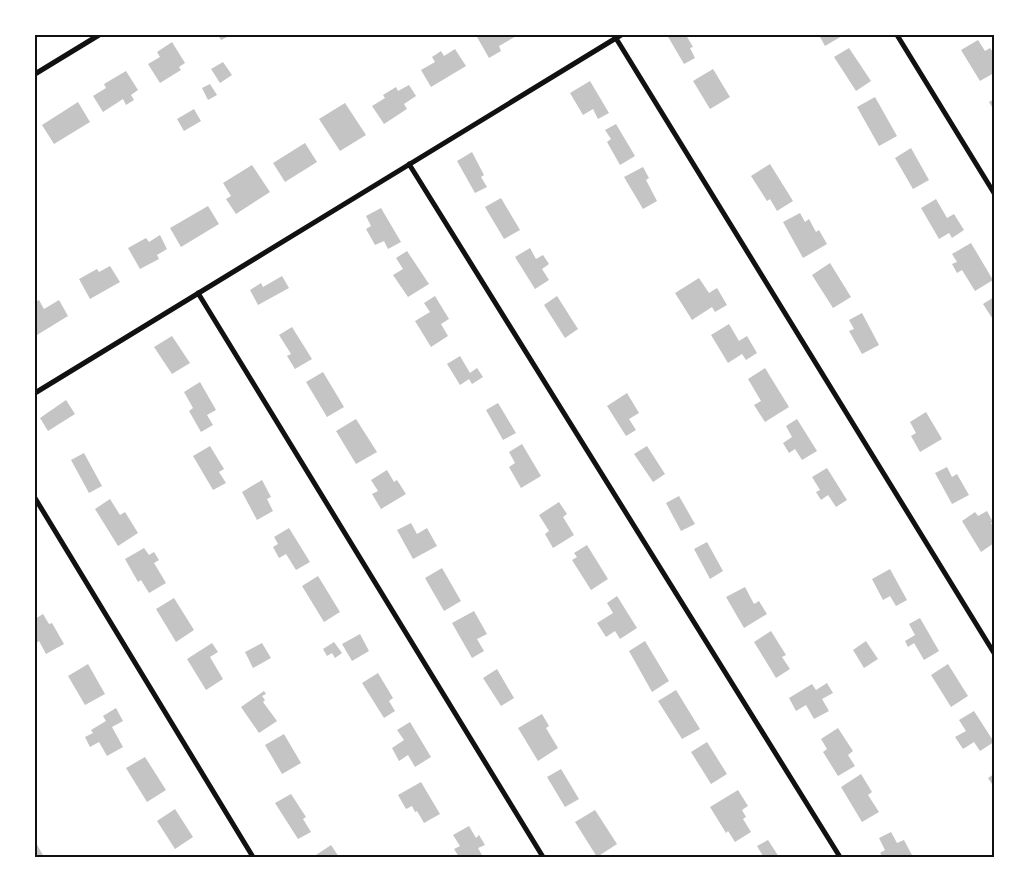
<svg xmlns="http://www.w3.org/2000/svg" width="1029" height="892" font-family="'Nunito Sans',sans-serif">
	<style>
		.building { fill: #c4c4c4 }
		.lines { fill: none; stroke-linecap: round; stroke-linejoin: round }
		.minor { stroke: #111; stroke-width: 5 }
		.neatline { fill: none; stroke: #111; stroke-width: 2 }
	</style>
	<rect width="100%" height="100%" fill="#fff"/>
	<path class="building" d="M 218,35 L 231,35 L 221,40 Z
		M 479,35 L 518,35 L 499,46 L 501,51 L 489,58 L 477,37 Z
		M 667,35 L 686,35 L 693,47 L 690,48 L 695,58 L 684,64 Z
		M 819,35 L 841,35 L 842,36 L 825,46 Z
		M 978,40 L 985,51 L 990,48 L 994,54 L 994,73 L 980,81 L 961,50 Z
		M 172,42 L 185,63 L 179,67 L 181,70 L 160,83 L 148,64 L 160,57 L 157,52 Z
		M 849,48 L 871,81 L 856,91 L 834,57 Z
		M 455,49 L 466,66 L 431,87 L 421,70 L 435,62 L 432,57 L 441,51 L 444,56 Z
		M 223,62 L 232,75 L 220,83 L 211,69 Z
		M 713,69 L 730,97 L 710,109 L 693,81 Z
		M 126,71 L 138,90 L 131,95 L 134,100 L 126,105 L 123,99 L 103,112 L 93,96 L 106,88 L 104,84 Z
		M 590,81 L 609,113 L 598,119 L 593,109 L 583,115 L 570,93 Z
		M 210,84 L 217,95 L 208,100 L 202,88 Z
		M 409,85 L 416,96 L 404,104 L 407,109 L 384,124 L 372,106 L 385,98 L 383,95 L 396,87 L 398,91 Z
		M 875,97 L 897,136 L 879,146 L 857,107 Z
		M 994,99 L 994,110 L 989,102 Z
		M 78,102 L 90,122 L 54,144 L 42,125 Z
		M 345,103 L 366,135 L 340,151 L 319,119 Z
		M 194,109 L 201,121 L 184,131 L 177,119 Z
		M 616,124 L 635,156 L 620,165 L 607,142 L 611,139 L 605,130 Z
		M 305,143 L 317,162 L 285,182 L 273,163 Z
		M 911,148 L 929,180 L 913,189 L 895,158 Z
		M 472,152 L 484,175 L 481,177 L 487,187 L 475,193 L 457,161 Z
		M 770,164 L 793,201 L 777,211 L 770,199 L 767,201 L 751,176 Z
		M 252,165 L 270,192 L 236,214 L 226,199 L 231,196 L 223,183 Z
		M 643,167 L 649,178 L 646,180 L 657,201 L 643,209 L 624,177 Z
		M 501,198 L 520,230 L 504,239 L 485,207 Z
		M 936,199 L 947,218 L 954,214 L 964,230 L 952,238 L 949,233 L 939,239 L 921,208 Z
		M 208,206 L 219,224 L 181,247 L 170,228 Z
		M 381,208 L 401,242 L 388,249 L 384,241 L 375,245 L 366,229 L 371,226 L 366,216 Z
		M 800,213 L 805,222 L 809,219 L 816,232 L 819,230 L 827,244 L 803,258 L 783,222 Z
		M 160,235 L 167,249 L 157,255 L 159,259 L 140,269 L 128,248 L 146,238 L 149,242 Z
		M 971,243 L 993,280 L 975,291 L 962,270 L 957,273 L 952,264 L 957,262 L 952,254 Z
		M 530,248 L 536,259 L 543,255 L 549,264 L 542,269 L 549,280 L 535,289 L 515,257 Z
		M 407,251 L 429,284 L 408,297 L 393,275 L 403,269 L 396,258 Z
		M 830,263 L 851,297 L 833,308 L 812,275 Z
		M 110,266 L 120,282 L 90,299 L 79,279 L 97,269 L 99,272 Z
		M 282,276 L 289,288 L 258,305 L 250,290 L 261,283 L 263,287 Z
		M 699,278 L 709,293 L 717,288 L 727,305 L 715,312 L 712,307 L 692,320 L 675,293 Z
		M 435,296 L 449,319 L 441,324 L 448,336 L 431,347 L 415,321 L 430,312 L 424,303 Z
		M 557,296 L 578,329 L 565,338 L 544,305 Z
		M 994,297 L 994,321 L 983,304 Z
		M 39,300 L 44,309 L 59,300 L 68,316 L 37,335 L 35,331 L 35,302 Z
		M 862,313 L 879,345 L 862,354 L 849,331 L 854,329 L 849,320 Z
		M 729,324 L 739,341 L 747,336 L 757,353 L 746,360 L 742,354 L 728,363 L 711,335 Z
		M 292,327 L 312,359 L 295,369 L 287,356 L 291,354 L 279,335 Z
		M 172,336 L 190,363 L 172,374 L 154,347 Z
		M 460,356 L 470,373 L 477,368 L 483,377 L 472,384 L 469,379 L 460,385 L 447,364 Z
		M 765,368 L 789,407 L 765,422 L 754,405 L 761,401 L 748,379 Z
		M 323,372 L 344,407 L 327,417 L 306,382 Z
		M 200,382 L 216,410 L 207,415 L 213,425 L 201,432 L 189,411 L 193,408 L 184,392 Z
		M 627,393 L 639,413 L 629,419 L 636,430 L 626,436 L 607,406 Z
		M 66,400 L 75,414 L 48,431 L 40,418 Z
		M 498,403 L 516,433 L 503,440 L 486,410 Z
		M 926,412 L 942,439 L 920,452 L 911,436 L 916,433 L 910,422 Z
		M 356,419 L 377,452 L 356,464 L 336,431 Z
		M 797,419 L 817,451 L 802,460 L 795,449 L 789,453 L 783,443 L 792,437 L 786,426 Z
		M 522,444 L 541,476 L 521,488 L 509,467 L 515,463 L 509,452 Z
		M 210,446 L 224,469 L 219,472 L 226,483 L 213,490 L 193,456 Z
		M 647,446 L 665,474 L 653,482 L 634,454 Z
		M 84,453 L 102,486 L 89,493 L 71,460 Z
		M 947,467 L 952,477 L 957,474 L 969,495 L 952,504 L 935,473 Z
		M 827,468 L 847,500 L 836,507 L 828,495 L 821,500 L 816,492 L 820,490 L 812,477 Z
		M 387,470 L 394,482 L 397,480 L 406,494 L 381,509 L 372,494 L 378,491 L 371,480 Z
		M 262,480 L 271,497 L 267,499 L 273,511 L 257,520 L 242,492 Z
		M 679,496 L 695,524 L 681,531 L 666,503 Z
		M 110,499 L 120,515 L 125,512 L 138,533 L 118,546 L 95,509 Z
		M 559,502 L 567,514 L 563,517 L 574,535 L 553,548 L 545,534 L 549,531 L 539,515 Z
		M 987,511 L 993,522 L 991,523 L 994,528 L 994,538 L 992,539 L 994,543 L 981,552 L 962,521 L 975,512 L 978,516 Z
		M 411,523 L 417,534 L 427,528 L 437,546 L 413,559 L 397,530 Z
		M 289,528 L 310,562 L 296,570 L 286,554 L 279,558 L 273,547 L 278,544 L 274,537 Z
		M 707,542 L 723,571 L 710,579 L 694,549 Z
		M 587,545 L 608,579 L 591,590 L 572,560 L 577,557 L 574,553 Z
		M 144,548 L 149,555 L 154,552 L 159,560 L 154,563 L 166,583 L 149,593 L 141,580 L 138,582 L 125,559 Z
		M 442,568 L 461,601 L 444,611 L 425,578 Z
		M 890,569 L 907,600 L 896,606 L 890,596 L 883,600 L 872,579 Z
		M 318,576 L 340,612 L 324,622 L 302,586 Z
		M 745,587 L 754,604 L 759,601 L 767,614 L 744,628 L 726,597 Z
		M 617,596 L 637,628 L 620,639 L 615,631 L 606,637 L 597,623 L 613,613 L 607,603 Z
		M 174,598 L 194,630 L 176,642 L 156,609 Z
		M 474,611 L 487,634 L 477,639 L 484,651 L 472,658 L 452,623 Z
		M 43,614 L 49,624 L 52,623 L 64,644 L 46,654 L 39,641 L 35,644 L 35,619 Z
		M 920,618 L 939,651 L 924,660 L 914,643 L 908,647 L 905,641 L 915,635 L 909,624 Z
		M 771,631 L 786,655 L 782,657 L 790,669 L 776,678 L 754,642 Z
		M 360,634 L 369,651 L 352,661 L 342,644 Z
		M 645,641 L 669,681 L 652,692 L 629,651 Z
		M 866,641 L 878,659 L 864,668 L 853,650 Z
		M 334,642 L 342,653 L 335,658 L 332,653 L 327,656 L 323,649 Z
		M 212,643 L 218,652 L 210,657 L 223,679 L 206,690 L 187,659 Z
		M 262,643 L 271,658 L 253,668 L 245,652 Z
		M 88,664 L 105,694 L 85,705 L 68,676 Z
		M 948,664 L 968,696 L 951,707 L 931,675 Z
		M 497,669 L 514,698 L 501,706 L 483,678 Z
		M 378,673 L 393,698 L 389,701 L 395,711 L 384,718 L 362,683 Z
		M 827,683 L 833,693 L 822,699 L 829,711 L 814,719 L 806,705 L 796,711 L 789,698 L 812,684 L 816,690 Z
		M 676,690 L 700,729 L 682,739 L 658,701 Z
		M 264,691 L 266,694 L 262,696 L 265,700 L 263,702 L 277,721 L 259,733 L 241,707 Z
		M 116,708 L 123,721 L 112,727 L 123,747 L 107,756 L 99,742 L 90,747 L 85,737 L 93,733 L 91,730 L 106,721 L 103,716 Z
		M 974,711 L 994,742 L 980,751 L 974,742 L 963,749 L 955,737 L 966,731 L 959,720 Z
		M 542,714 L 549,726 L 546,728 L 558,748 L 538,761 L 518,728 Z
		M 410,722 L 431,757 L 415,767 L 408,755 L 399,761 L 392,748 L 404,740 L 397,730 Z
		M 838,728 L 853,751 L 848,755 L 855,766 L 838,776 L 823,752 L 827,749 L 821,739 Z
		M 284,734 L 301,763 L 282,774 L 265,745 Z
		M 707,742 L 727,774 L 711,784 L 691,752 Z
		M 145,757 L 166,790 L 147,802 L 126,768 Z
		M 561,769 L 579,799 L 565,807 L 547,777 Z
		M 861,774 L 872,792 L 868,795 L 879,812 L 862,822 L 841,787 Z
		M 994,774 L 994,787 L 988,778 Z
		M 421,782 L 440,814 L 424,823 L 417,811 L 415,812 L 412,806 L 406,809 L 398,795 Z
		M 738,790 L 748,806 L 742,810 L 746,817 L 743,819 L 751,832 L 735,842 L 728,831 L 726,833 L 710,807 Z
		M 291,794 L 306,817 L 303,819 L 311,832 L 298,839 L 275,803 Z
		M 175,809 L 193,837 L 175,849 L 157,821 Z
		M 595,810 L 617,844 L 597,857 L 575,822 Z
		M 469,826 L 476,838 L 479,835 L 485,845 L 478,848 L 483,857 L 459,857 L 454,849 L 460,846 L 453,835 Z
		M 891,832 L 897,843 L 904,840 L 913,857 L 883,857 L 880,853 L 885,850 L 879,838 Z
		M 768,840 L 779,857 L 761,857 L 763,856 L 757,846 Z
		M 35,841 L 44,857 L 35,857 Z
		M 331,845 L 339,857 L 313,857 Z"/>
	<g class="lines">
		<path class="minor" d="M 614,35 L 994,653
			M 897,35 L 994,193
			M 35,74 L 99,35
			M 409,164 L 840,857
			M 198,293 L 543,857
			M 35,393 L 621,35
			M 35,498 L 253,857"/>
	</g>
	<rect width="1029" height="892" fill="none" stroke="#ffffff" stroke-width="72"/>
	<rect x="36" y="36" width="957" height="820" class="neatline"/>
</svg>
